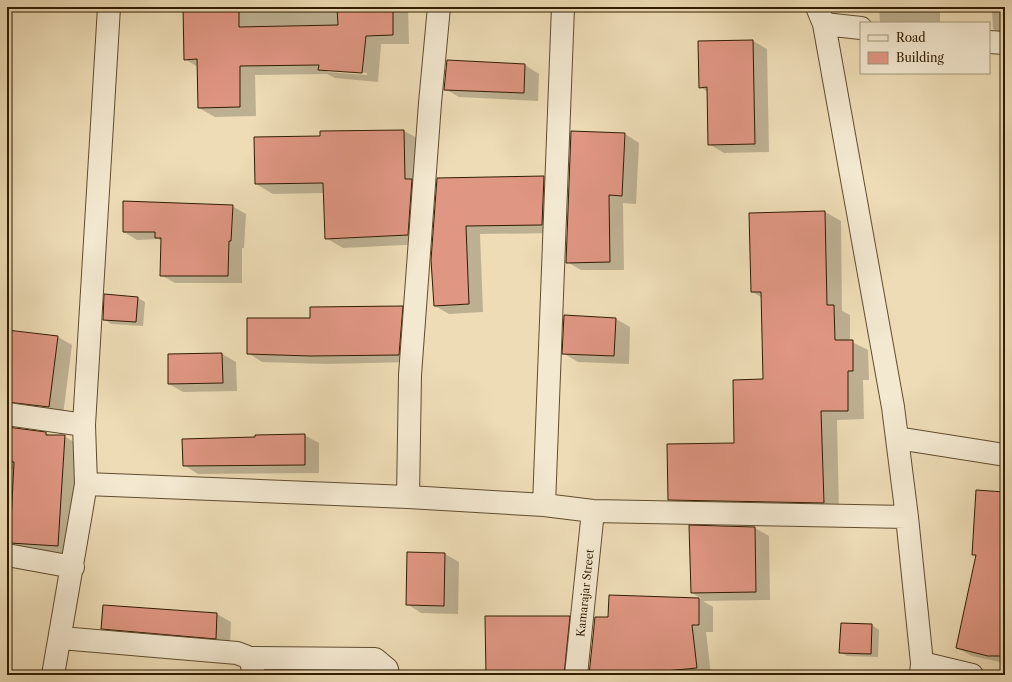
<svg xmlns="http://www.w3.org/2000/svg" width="1012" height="682" font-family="'Libre Caslon Text',serif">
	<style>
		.shadow { fill: #0003; fill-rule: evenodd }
		.building { fill: #df9683; stroke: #311d01 }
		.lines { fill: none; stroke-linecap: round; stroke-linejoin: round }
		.street-casing { stroke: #604d2e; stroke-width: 24 }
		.street { stroke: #f3e8d0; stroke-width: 22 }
		.labels { text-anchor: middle; stroke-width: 4; stroke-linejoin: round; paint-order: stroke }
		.street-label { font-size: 11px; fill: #311d01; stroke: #f3e8d0 }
	</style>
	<rect width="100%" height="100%" fill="#eddcb6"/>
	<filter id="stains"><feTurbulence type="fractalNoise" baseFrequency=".005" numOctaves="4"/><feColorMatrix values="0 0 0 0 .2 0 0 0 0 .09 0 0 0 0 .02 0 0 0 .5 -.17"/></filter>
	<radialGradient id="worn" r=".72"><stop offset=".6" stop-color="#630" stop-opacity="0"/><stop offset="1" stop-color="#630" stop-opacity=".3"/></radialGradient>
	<path class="shadow" d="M 184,7 L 408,7 L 409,44 L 381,44 L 378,82 L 335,78 L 327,74 L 255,75 L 256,116 L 215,117 L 199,108 L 198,67 L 185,59 ZM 326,69 L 367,73 L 367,75 L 328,72 Z
		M 879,7 L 940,7 L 940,23 L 880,23 Z
		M 992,7 L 1005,7 L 1005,36 L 993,29 Z
		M 753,41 L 767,49 L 769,152 L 724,153 L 709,144 L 708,92 L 700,87 Z
		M 525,65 L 539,74 L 538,101 L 459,97 L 445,89 Z
		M 404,131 L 421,140 L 424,244 L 343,248 L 326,238 L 324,193 L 273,194 L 256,184 L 321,137 L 321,132 Z
		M 625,134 L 639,143 L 636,204 L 623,203 L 624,270 L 581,270 L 567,262 Z
		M 544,177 L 558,185 L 556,233 L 480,234 L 483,312 L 449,314 L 435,306 L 438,179 Z
		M 232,206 L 246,214 L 244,248 L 242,248 L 242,283 L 175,283 L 161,275 L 162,241 L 158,239 L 137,240 L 124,232 Z
		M 825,212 L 841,221 L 842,311 L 850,315 L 850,341 L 868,350 L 869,380 L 863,380 L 864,419 L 837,420 L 839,511 L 685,508 L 669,499 L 735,444 L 764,380 L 763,298 L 752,292 Z
		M 105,295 L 138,298 L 145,302 L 143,326 L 111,324 L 104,319 Z
		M 402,307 L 417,315 L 413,362 L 326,364 L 262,362 L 248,353 L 311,319 Z
		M 565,316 L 616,319 L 630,327 L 629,364 L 578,362 L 563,353 Z
		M 7,337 L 58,337 L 72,345 L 63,415 L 7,410 Z
		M 222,354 L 236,362 L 237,391 L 183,392 L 169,384 L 169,355 Z
		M 7,427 L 46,433 L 51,436 L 64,436 L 79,445 L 73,554 L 25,551 L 11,542 L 14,469 L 7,469 Z
		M 304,435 L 319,443 L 319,473 L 198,474 L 184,465 L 256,438 Z
		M 755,528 L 769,536 L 770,600 L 703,601 L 713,607 L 713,632 L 706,632 L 711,675 L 589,675 L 609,618 L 609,596 L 702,599 L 692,593 Z
		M 445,554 L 459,562 L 458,614 L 421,613 L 407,604 Z
		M 104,606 L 217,614 L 231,622 L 230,646 L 116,637 L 102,628 Z
		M 1005,613 L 1005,663 L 972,656 L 957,648 Z
		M 569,617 L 584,626 L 578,675 L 487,675 Z
		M 872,625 L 879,630 L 878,657 L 847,656 L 840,652 Z"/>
	<path class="building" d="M 183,7 L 239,7 L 239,27 L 338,25 L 337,7 L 393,7 L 393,35 L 366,36 L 362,73 L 318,70 L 319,65 L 240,66 L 240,107 L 198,108 L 197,59 L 184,60 Z
		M 753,40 L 755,144 L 708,145 L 707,87 L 699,88 L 698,41 Z
		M 447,60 L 525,64 L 524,93 L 444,90 Z
		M 404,130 L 405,179 L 412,179 L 408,235 L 325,239 L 323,183 L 255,184 L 254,137 L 320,136 L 320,131 Z
		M 571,131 L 625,133 L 622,196 L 609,195 L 610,262 L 566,263 Z
		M 544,176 L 542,225 L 466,226 L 469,304 L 434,306 L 431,260 L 437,178 Z
		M 123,201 L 233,205 L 231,241 L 229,241 L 228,276 L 160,276 L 161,238 L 155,238 L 155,232 L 123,232 Z
		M 825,211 L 827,305 L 834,305 L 835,340 L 853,340 L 853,371 L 848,371 L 848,411 L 821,411 L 824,503 L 668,500 L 667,444 L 734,443 L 733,380 L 763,379 L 761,292 L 751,292 L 749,213 Z
		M 104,294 L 138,297 L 136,322 L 103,320 Z
		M 403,306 L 399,355 L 311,356 L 247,354 L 247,318 L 310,318 L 310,307 Z
		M 564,315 L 616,318 L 614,356 L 562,354 Z
		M 7,330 L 58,336 L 49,407 L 7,402 Z
		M 222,353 L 223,383 L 168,384 L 168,354 Z
		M 7,427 L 46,432 L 46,435 L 65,435 L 58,546 L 10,543 L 14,462 L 7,461 Z
		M 305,434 L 305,465 L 183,466 L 182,439 L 255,437 L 255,435 Z
		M 976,490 L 1005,492 L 1005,656 L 988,656 L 956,648 L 976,555 L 972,555 Z
		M 689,525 L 755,527 L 756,592 L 691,593 Z
		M 407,552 L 445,553 L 444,606 L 406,605 Z
		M 609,595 L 699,598 L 699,625 L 692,625 L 697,668 L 622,675 L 589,675 L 595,617 L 608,617 Z
		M 103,605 L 217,613 L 216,639 L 101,629 Z
		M 485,616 L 570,616 L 564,675 L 486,675 Z
		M 841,623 L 872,624 L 871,654 L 839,653 Z"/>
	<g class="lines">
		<g class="street-casing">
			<path id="street" d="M 817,7 L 824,24 L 893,407 L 907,517 L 922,663 L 921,675
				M 824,24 L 861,28
				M 989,42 L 1005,43
				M 7,414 L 84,425
				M 897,438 L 1005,455
				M 86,484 L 408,497 L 544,505 L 593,511 L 907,517
				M 408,497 L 410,375 L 430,103 L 439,7
				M 544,505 L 563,7
				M 7,555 L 73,567
				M 61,638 L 237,653 L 250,658 L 253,670 L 252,675
				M 250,658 L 375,659 L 387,669 L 388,675
				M 922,663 L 972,675
				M 53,675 L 86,484 L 84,425 L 109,7
				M 576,675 L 593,511"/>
		</g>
		<use href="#street" class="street"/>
	</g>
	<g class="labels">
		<g class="street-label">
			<text transform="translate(585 593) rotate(-84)" y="4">Kamarajar Street</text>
		</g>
	</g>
	<rect width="1012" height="682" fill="none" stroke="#eddcb6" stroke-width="24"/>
	<rect x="8" y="8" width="996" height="666" fill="none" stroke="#311d01" stroke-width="2"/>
	<rect x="12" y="12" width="988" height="658" fill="none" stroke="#311d01"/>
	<rect x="860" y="22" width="130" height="52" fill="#f3e8d0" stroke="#a5977d"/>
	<rect x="868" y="35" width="20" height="6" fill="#f3e8d0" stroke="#a5977d"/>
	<text x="896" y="42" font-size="12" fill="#311d01">Road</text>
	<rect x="868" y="52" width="20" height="12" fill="#df9683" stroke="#a5977d"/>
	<text x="896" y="62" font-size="12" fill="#311d01">Building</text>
	<rect width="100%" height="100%" filter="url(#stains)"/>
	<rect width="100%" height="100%" fill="url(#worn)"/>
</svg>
